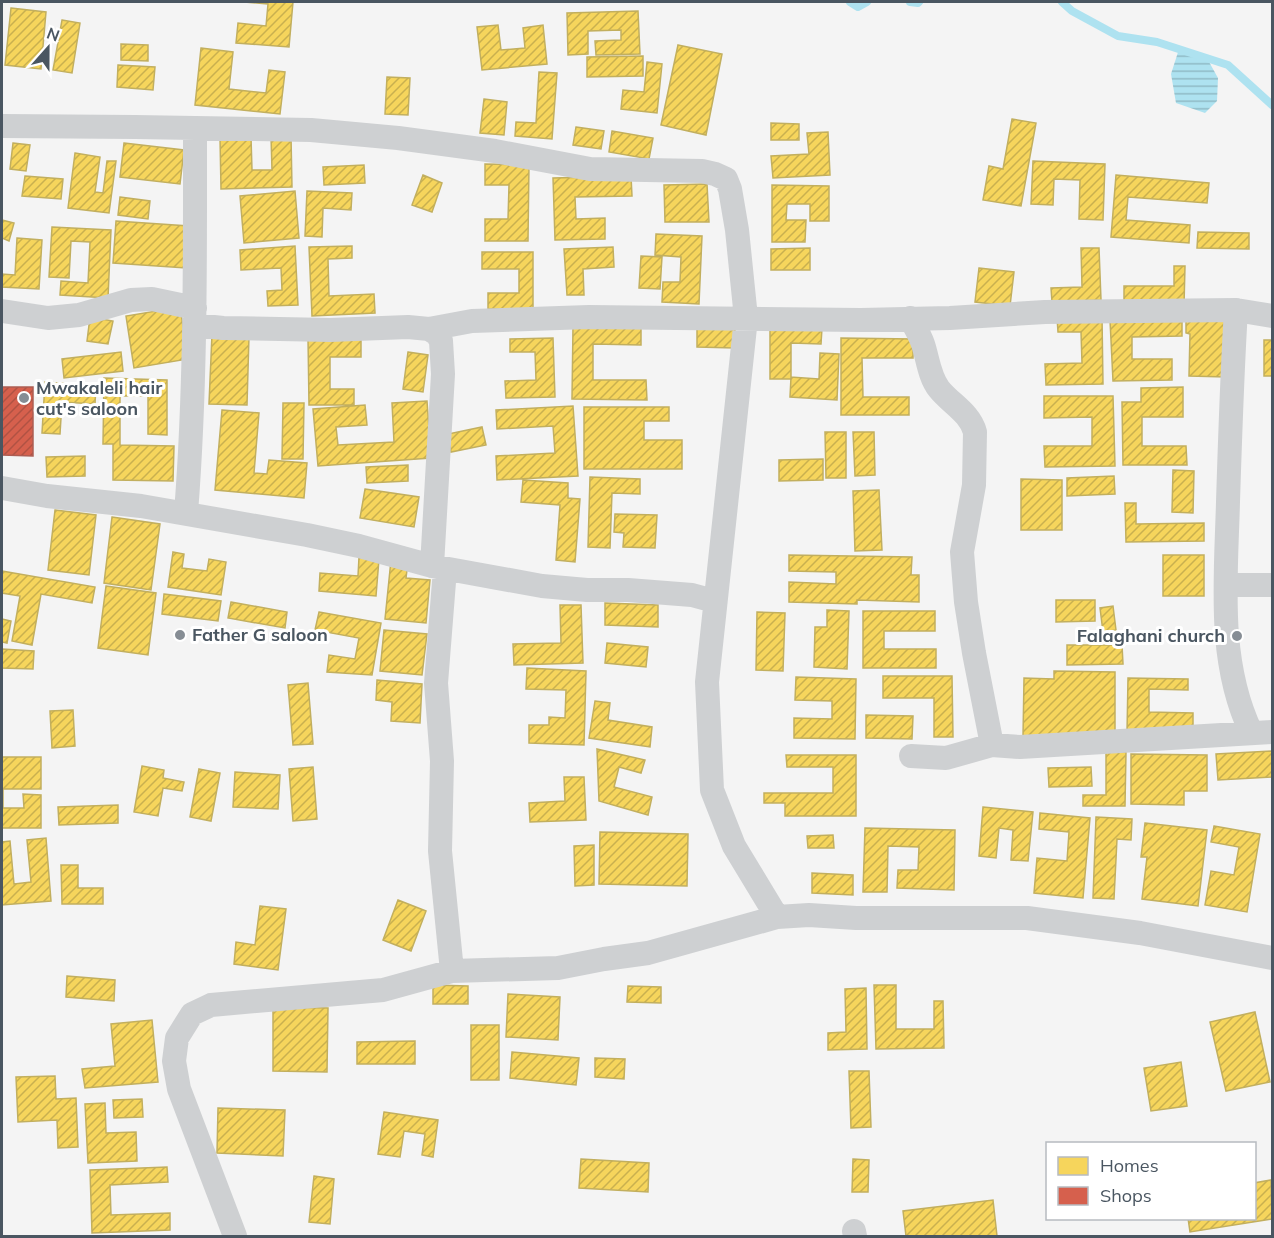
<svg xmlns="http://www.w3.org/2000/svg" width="1274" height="1238" font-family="Mulish,sans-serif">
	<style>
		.water { fill: url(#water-rules) }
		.homes { fill: url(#homes-hatch); stroke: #c2af5e; stroke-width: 1.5 }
		.shops { fill: url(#shops-hatch); stroke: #ac5d53; stroke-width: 1.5 }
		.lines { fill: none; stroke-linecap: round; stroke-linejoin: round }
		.stream { stroke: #aee2f0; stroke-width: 8 }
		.street { stroke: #ced0d2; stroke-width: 24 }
		.poi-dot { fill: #868d94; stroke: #fff; stroke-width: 2 }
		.labels { text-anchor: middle; stroke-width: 6; stroke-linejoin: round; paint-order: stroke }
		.poi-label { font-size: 18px; font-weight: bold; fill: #4a5661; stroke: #fff; text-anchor: start }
	</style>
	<defs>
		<pattern id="water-rules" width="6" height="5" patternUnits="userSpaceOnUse" patternTransform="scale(1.5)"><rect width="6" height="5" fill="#aee2f0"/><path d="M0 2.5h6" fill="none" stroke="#90bac6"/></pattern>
		<pattern id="homes-hatch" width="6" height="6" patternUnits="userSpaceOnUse" patternTransform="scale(1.5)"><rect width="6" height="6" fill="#f6d55c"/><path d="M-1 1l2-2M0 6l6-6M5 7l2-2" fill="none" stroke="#c9b04f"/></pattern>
		<pattern id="shops-hatch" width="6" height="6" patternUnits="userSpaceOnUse" patternTransform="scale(1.5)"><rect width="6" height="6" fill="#d6604d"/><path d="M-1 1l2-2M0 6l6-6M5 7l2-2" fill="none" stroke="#b05243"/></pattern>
	</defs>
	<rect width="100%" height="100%" fill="#f4f4f4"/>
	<path class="water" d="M 1179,49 L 1208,60 L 1218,78 L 1217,101 L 1205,113 L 1176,103 L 1171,74 Z"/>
	<path class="homes" d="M 244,2 L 293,2 L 289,47 L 236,43 L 238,23 L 266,26 L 268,4 Z
		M 11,8 L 46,12 L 41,69 L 5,65 Z
		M 638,11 L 640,54 L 596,55 L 595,41 L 621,40 L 621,30 L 588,31 L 588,54 L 568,55 L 567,13 Z
		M 62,20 L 80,23 L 72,73 L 53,70 Z
		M 498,25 L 501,50 L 525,48 L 523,28 L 543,25 L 547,64 L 482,70 L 477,27 Z
		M 121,44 L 148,45 L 148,61 L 121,60 Z
		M 678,45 L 722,54 L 706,135 L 661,125 Z
		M 201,48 L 233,52 L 229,89 L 266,93 L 269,70 L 285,72 L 280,114 L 195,105 Z
		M 643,56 L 643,76 L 587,77 L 587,57 Z
		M 647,62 L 662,64 L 657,113 L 621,109 L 623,90 L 644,92 Z
		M 118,65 L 155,67 L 153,90 L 117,87 Z
		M 539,72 L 557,73 L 552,139 L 515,136 L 516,122 L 536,123 Z
		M 387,77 L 410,78 L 408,115 L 385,114 Z
		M 484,99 L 507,102 L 504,135 L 480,133 Z
		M 1012,119 L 1036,123 L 1021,206 L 983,200 L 989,166 L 1003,169 Z
		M 771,123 L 799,124 L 799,140 L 771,140 Z
		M 576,127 L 604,131 L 601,149 L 573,145 Z
		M 612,131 L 653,138 L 649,159 L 609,152 Z
		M 828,132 L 830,175 L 773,178 L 771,156 L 809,154 L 807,133 Z
		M 271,136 L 291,136 L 292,187 L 221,189 L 220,137 L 251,137 L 252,170 L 272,170 Z
		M 13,143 L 30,145 L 26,171 L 10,169 Z
		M 124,143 L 184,150 L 180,184 L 120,177 Z
		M 75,153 L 100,157 L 95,192 L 103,193 L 107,161 L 116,161 L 109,213 L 68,208 Z
		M 1033,161 L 1105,164 L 1103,220 L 1079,219 L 1080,180 L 1054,179 L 1053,205 L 1031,204 Z
		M 485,164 L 529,165 L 528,241 L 485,241 L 485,219 L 508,219 L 509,185 L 485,185 Z
		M 364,165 L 365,183 L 324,185 L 323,167 Z
		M 423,175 L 442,183 L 432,212 L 412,205 Z
		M 1116,175 L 1209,183 L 1207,203 L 1128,197 L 1126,220 L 1190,225 L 1189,243 L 1111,237 Z
		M 25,176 L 63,179 L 61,199 L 22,196 Z
		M 631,176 L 632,196 L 575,197 L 576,219 L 605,218 L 605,239 L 555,240 L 553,178 Z
		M 707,184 L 709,222 L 665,222 L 664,185 Z
		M 772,185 L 829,186 L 829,221 L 810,221 L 810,204 L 787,204 L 786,220 L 806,220 L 805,242 L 772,242 Z
		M 295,191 L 299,238 L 244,243 L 240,196 Z
		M 307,191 L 352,193 L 351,210 L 323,208 L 322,237 L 305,236 Z
		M 120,197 L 150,201 L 148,219 L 118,215 Z
		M 2,220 L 14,223 L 9,241 L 2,238 Z
		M 116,221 L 189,226 L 186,268 L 113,263 Z
		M 52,227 L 111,230 L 108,298 L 60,295 L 61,281 L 88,283 L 90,242 L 71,241 L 69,278 L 49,277 Z
		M 1198,232 L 1249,233 L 1249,249 L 1197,248 Z
		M 656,234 L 702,236 L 699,304 L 662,302 L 663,282 L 680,282 L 681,257 L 655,255 Z
		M 17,238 L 42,240 L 39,289 L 2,287 L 2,274 L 15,275 Z
		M 295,246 L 298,305 L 268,306 L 267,291 L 282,290 L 281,268 L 241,270 L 240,250 Z
		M 352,246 L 352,258 L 328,259 L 329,296 L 374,294 L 375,313 L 312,316 L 309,247 Z
		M 613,247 L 614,267 L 583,269 L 584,295 L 567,295 L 564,249 Z
		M 810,248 L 810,270 L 771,270 L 771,249 Z
		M 1081,248 L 1099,248 L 1101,300 L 1052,302 L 1051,288 L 1082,287 Z
		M 482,252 L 533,252 L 533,309 L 488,309 L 488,293 L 519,293 L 519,269 L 482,269 Z
		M 641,256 L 662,257 L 660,289 L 639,288 Z
		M 1174,266 L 1185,266 L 1184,306 L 1124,305 L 1124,286 L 1174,286 Z
		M 979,268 L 1014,272 L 1010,306 L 975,302 Z
		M 180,307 L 188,359 L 134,368 L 126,316 Z
		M 1102,316 L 1103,384 L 1046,385 L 1045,364 L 1082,363 L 1081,332 L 1058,332 L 1057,317 Z
		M 90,317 L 113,321 L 108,344 L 87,341 Z
		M 1182,317 L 1182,336 L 1132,337 L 1132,359 L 1172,359 L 1172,380 L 1113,381 L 1110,320 Z
		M 1186,318 L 1228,320 L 1226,377 L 1189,376 L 1190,334 L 1186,333 Z
		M 573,326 L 641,327 L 641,345 L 593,344 L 593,380 L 646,380 L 647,400 L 572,399 Z
		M 697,327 L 735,329 L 734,348 L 697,347 Z
		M 770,327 L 822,328 L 821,344 L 791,343 L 791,379 L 770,379 Z
		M 212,334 L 249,336 L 247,405 L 209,404 Z
		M 308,338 L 361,338 L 361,357 L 330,357 L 330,389 L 354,389 L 354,405 L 309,405 Z
		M 553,338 L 555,397 L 506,398 L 505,381 L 536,380 L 535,352 L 510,352 L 510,339 Z
		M 841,338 L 913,339 L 913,358 L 862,358 L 863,397 L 909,397 L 909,415 L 841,415 Z
		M 1264,340 L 1272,340 L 1272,376 L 1264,376 Z
		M 121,352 L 123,371 L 64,378 L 62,359 Z
		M 408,352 L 428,355 L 423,392 L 403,389 Z
		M 820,353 L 839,354 L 837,400 L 790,397 L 791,377 L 819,379 Z
		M 104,378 L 167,380 L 167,435 L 148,434 L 148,396 L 120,396 L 120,445 L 174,446 L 173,481 L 113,480 L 113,444 L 103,444 Z
		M 45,382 L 96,386 L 95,404 L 62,402 L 60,434 L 42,433 Z
		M 1183,387 L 1183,417 L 1142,417 L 1142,446 L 1186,446 L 1187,465 L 1123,465 L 1122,402 L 1141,402 L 1141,388 Z
		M 1044,396 L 1113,396 L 1115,466 L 1045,467 L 1044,446 L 1092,446 L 1092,417 L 1044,418 Z
		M 427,401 L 431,458 L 318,466 L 313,409 L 365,405 L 367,425 L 336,427 L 338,445 L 394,442 L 392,403 Z
		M 283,403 L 304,403 L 303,459 L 282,459 Z
		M 573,406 L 578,476 L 497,480 L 496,456 L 555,453 L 553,426 L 497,429 L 496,410 Z
		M 584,407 L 669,407 L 669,421 L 644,421 L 644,440 L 682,440 L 682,469 L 584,469 Z
		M 222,410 L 259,413 L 254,473 L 267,474 L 269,460 L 307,463 L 304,498 L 215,490 Z
		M 482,427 L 486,445 L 451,452 L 448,434 Z
		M 825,432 L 846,432 L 846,478 L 826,478 Z
		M 853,432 L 874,432 L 875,475 L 855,476 Z
		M 85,456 L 85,476 L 47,477 L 46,457 Z
		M 823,459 L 823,480 L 779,481 L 779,460 Z
		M 408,465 L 408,481 L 367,483 L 366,467 Z
		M 1173,470 L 1194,471 L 1193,513 L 1172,512 Z
		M 1114,476 L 1115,494 L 1067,496 L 1067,478 Z
		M 590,477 L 640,479 L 640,494 L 612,493 L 610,548 L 588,547 Z
		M 1021,479 L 1062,480 L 1062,530 L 1021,530 Z
		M 523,480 L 568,483 L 568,498 L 580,499 L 575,562 L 556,560 L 560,505 L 521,502 Z
		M 365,489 L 419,497 L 414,527 L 360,518 Z
		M 879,490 L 882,550 L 855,551 L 853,491 Z
		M 1125,503 L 1136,503 L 1136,524 L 1204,523 L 1204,541 L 1126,542 Z
		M 55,510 L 96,515 L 89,575 L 48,570 Z
		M 615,514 L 657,515 L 655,548 L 623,547 L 624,533 L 614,532 Z
		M 112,517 L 160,524 L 151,590 L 104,583 Z
		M 173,552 L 184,554 L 182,568 L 207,571 L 209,559 L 226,562 L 221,595 L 168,587 Z
		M 789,555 L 912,557 L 911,575 L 919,575 L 919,602 L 857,600 L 857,604 L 789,602 L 789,582 L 836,584 L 836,572 L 789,571 Z
		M 1163,555 L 1204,555 L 1204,596 L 1163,596 Z
		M 359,557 L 379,559 L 376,596 L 319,591 L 320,573 L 358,576 Z
		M 391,560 L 408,562 L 406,578 L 430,580 L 426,623 L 385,619 Z
		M 2,571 L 95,587 L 92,603 L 41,594 L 32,645 L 12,641 L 20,596 L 2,593 Z
		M 106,586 L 156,593 L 148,655 L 98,648 Z
		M 164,594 L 221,601 L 218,621 L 162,614 Z
		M 1056,600 L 1095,600 L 1095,621 L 1056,622 Z
		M 231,602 L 287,612 L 285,628 L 228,618 Z
		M 605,603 L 658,605 L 658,627 L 605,625 Z
		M 560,605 L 581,605 L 583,663 L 514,665 L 513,644 L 561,643 Z
		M 1113,606 L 1116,630 L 1103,632 L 1100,608 Z
		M 827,610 L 849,611 L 847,669 L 814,667 L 815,627 L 827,627 Z
		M 863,611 L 935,611 L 935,631 L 884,631 L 884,649 L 936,649 L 936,668 L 863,668 Z
		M 319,612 L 381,623 L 372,675 L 327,672 L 329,655 L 355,659 L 359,638 L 315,630 Z
		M 757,612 L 785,613 L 783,671 L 756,670 Z
		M 2,619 L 11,621 L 7,643 L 2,642 Z
		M 384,630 L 427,634 L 422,675 L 380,671 Z
		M 607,643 L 648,647 L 646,667 L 605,663 Z
		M 1067,645 L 1122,645 L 1123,664 L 1067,665 Z
		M 2,649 L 34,651 L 33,669 L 2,668 Z
		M 527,668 L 586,671 L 584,745 L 529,743 L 529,725 L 549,725 L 549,717 L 565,718 L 566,690 L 526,689 Z
		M 1054,671 L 1115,672 L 1115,738 L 1023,737 L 1024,678 L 1054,679 Z
		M 883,676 L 952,676 L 953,737 L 934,737 L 934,698 L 883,698 Z
		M 796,677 L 856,679 L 855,739 L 794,738 L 794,718 L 832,719 L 832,701 L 795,700 Z
		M 1128,678 L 1188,679 L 1188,690 L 1149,689 L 1149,712 L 1193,713 L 1193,734 L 1127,733 Z
		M 377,680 L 422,684 L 420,723 L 391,721 L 392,702 L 376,700 Z
		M 308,683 L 313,744 L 293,745 L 288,685 Z
		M 595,701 L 610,703 L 608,720 L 652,727 L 650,747 L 589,738 Z
		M 73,710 L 75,746 L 52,748 L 50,711 Z
		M 866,715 L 913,716 L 912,739 L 866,738 Z
		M 597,749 L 645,760 L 641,773 L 619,767 L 614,787 L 652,797 L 648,815 L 599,801 Z
		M 1272,751 L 1272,777 L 1218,780 L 1216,754 Z
		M 1106,752 L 1126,752 L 1125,806 L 1083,806 L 1083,795 L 1106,795 Z
		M 1131,754 L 1207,755 L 1207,791 L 1184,791 L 1184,805 L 1131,804 Z
		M 786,755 L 856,755 L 856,816 L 785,816 L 785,803 L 764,803 L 764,793 L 833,793 L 833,767 L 787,767 Z
		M 2,757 L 41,757 L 41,789 L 3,789 L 3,808 L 24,808 L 23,794 L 41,795 L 41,828 L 2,828 Z
		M 142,766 L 164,770 L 163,778 L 184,782 L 182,791 L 163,788 L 158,816 L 134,812 Z
		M 313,767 L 317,819 L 293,821 L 289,769 Z
		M 1091,767 L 1092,786 L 1049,787 L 1048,768 Z
		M 199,769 L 220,773 L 211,821 L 190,817 Z
		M 235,772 L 280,775 L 278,809 L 233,807 Z
		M 564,777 L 584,777 L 586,820 L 530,822 L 529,803 L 565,801 Z
		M 118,805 L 118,823 L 59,825 L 58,807 Z
		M 983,807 L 1033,812 L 1028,861 L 1011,860 L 1013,830 L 999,828 L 996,858 L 979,856 Z
		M 1040,813 L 1090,818 L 1083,898 L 1034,893 L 1037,858 L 1067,861 L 1069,832 L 1039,829 Z
		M 1096,817 L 1132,819 L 1131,840 L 1117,839 L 1114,899 L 1093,898 Z
		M 1145,823 L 1207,830 L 1198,906 L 1142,899 L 1147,857 L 1141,857 Z
		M 1214,826 L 1260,834 L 1247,912 L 1205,905 L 1211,871 L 1234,875 L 1239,847 L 1211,842 Z
		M 865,828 L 955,830 L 954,890 L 897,888 L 898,870 L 918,870 L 919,847 L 888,846 L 887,892 L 863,892 Z
		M 600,832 L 688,834 L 687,886 L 599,884 Z
		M 833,835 L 834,848 L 808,848 L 807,836 Z
		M 46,838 L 51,901 L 2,905 L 2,842 L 10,841 L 14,884 L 31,882 L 27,840 Z
		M 594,845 L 594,885 L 575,886 L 574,846 Z
		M 61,865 L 78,865 L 78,888 L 103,888 L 103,904 L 62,904 Z
		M 812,873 L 853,875 L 853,895 L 812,893 Z
		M 398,900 L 426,911 L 411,951 L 383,940 Z
		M 260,906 L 286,909 L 278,970 L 234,964 L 236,942 L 255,945 Z
		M 67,976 L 115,980 L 114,1001 L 66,997 Z
		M 433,985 L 468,986 L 468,1004 L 433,1004 Z
		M 874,985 L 896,985 L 896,1029 L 934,1029 L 934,1001 L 943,1001 L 944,1048 L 876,1049 Z
		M 628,986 L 661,987 L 661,1003 L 627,1002 Z
		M 866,988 L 867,1049 L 828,1050 L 828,1033 L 846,1032 L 845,989 Z
		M 508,994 L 560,997 L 558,1040 L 506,1037 Z
		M 273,1007 L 328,1008 L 327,1072 L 273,1071 Z
		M 1255,1012 L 1270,1082 L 1226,1091 L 1210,1022 Z
		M 152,1020 L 158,1082 L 85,1088 L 82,1069 L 115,1066 L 111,1024 Z
		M 471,1025 L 499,1025 L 499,1080 L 471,1080 Z
		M 415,1041 L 415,1064 L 357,1064 L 357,1042 Z
		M 512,1052 L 579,1058 L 576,1085 L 510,1078 Z
		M 595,1058 L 625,1059 L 624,1079 L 595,1077 Z
		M 1181,1062 L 1187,1106 L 1151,1111 L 1144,1068 Z
		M 849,1071 L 869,1071 L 871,1127 L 851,1128 Z
		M 55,1076 L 56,1099 L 76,1098 L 78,1147 L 58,1148 L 57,1120 L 18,1122 L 16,1077 Z
		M 142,1099 L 143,1117 L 114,1118 L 113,1100 Z
		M 105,1103 L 106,1133 L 136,1132 L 137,1161 L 88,1163 L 85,1104 Z
		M 218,1108 L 285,1110 L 283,1156 L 217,1153 Z
		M 384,1112 L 438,1120 L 433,1157 L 422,1155 L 425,1134 L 404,1131 L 400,1157 L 378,1154 Z
		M 581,1159 L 649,1163 L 648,1192 L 579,1188 Z
		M 853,1159 L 869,1160 L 868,1192 L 852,1192 Z
		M 167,1167 L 168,1182 L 110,1185 L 111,1215 L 170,1213 L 170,1230 L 92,1233 L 90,1170 Z
		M 314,1176 L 334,1179 L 330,1224 L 309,1222 Z
		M 1271,1180 L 1272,1219 L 1190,1232 L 1188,1218 L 1254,1218 L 1254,1183 Z
		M 993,1200 L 997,1236 L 906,1236 L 903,1211 Z"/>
	<path class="shops" d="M 2,387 L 33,387 L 33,456 L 2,455 Z"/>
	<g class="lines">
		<path class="stream" d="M 850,2 L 858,7 L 867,2
			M 910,2 L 918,3 L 919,2
			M 1062,2 L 1072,11 L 1118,36 L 1157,42 L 1228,65 L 1272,105"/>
		<path class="street" d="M 2,126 L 135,127 L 311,130 L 398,138 L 495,151 L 590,169 L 702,171 L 715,174 L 726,179 L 730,189 L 737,230 L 746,318 L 707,682 L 712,790 L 734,846 L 777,917 L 809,915 L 856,918 L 1027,918 L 1140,933 L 1272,958
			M 1236,310 C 1232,374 1230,438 1228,502 C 1226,579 1217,661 1251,732
			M 2,311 L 48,318 L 79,315 L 131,300 L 152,299 L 195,308
			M 910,318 C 915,327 920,335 923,344 C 928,359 929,376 939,389 C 951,404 970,413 975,432 L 974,485 L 962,552 L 966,602 L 974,653 L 992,745
			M 195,325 L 223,328 L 330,330 L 408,327 L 429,329 L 437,334 L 441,341 L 443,374 L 432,566
			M 429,329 L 472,321 L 589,317 L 861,320 L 950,318 L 1045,312 L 1236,310 L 1272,316
			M 2,488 L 47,496 L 141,506 L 307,535 L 359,546 L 432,566 L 542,586 L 587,590 L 628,590 L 692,595 L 714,601
			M 186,513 C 196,385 195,257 195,128
			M 445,569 L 436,683 L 442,761 L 440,851 L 452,971
			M 1226,585 L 1272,585
			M 911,756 L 946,758 L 992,745 L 1020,747 L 1272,732
			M 854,1231 L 855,1236
			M 235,1236 L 179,1089 L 174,1061 L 177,1038 L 192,1014 L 211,1005 L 383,990 L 452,971 L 558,968 L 604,959 L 648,953 L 777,917"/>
	</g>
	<g class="poi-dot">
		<circle cx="24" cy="398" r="6"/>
		<circle cx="180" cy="635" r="6"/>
		<circle cx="1237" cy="636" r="6"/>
	</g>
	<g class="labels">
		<g class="poi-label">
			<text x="36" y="394">Mwakaleli hair<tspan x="36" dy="21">cut's saloon</tspan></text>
			<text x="192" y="641">Father G saloon</text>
			<text x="1225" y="642" text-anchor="end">Falaghani church</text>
		</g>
	</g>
	<rect width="1274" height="1238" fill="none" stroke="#4a5661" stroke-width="6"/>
	<rect x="1046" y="1142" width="210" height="78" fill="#ffffff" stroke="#b7bbc0" stroke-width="1.5"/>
	<rect x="1058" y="1157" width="30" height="18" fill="#f6d55c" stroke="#b7bbc0" stroke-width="1.5"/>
	<text x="1100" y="1172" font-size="18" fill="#4a5661">Homes</text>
	<rect x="1058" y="1187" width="30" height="18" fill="#d6604d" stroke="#b7bbc0" stroke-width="1.5"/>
	<text x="1100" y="1202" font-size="18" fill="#4a5661">Shops</text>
	<g transform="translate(48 48) rotate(21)" stroke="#ffffff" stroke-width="4.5" paint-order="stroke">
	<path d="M0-4.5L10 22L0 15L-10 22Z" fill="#4a5661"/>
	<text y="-9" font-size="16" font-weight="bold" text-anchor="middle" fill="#4a5661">N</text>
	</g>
</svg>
